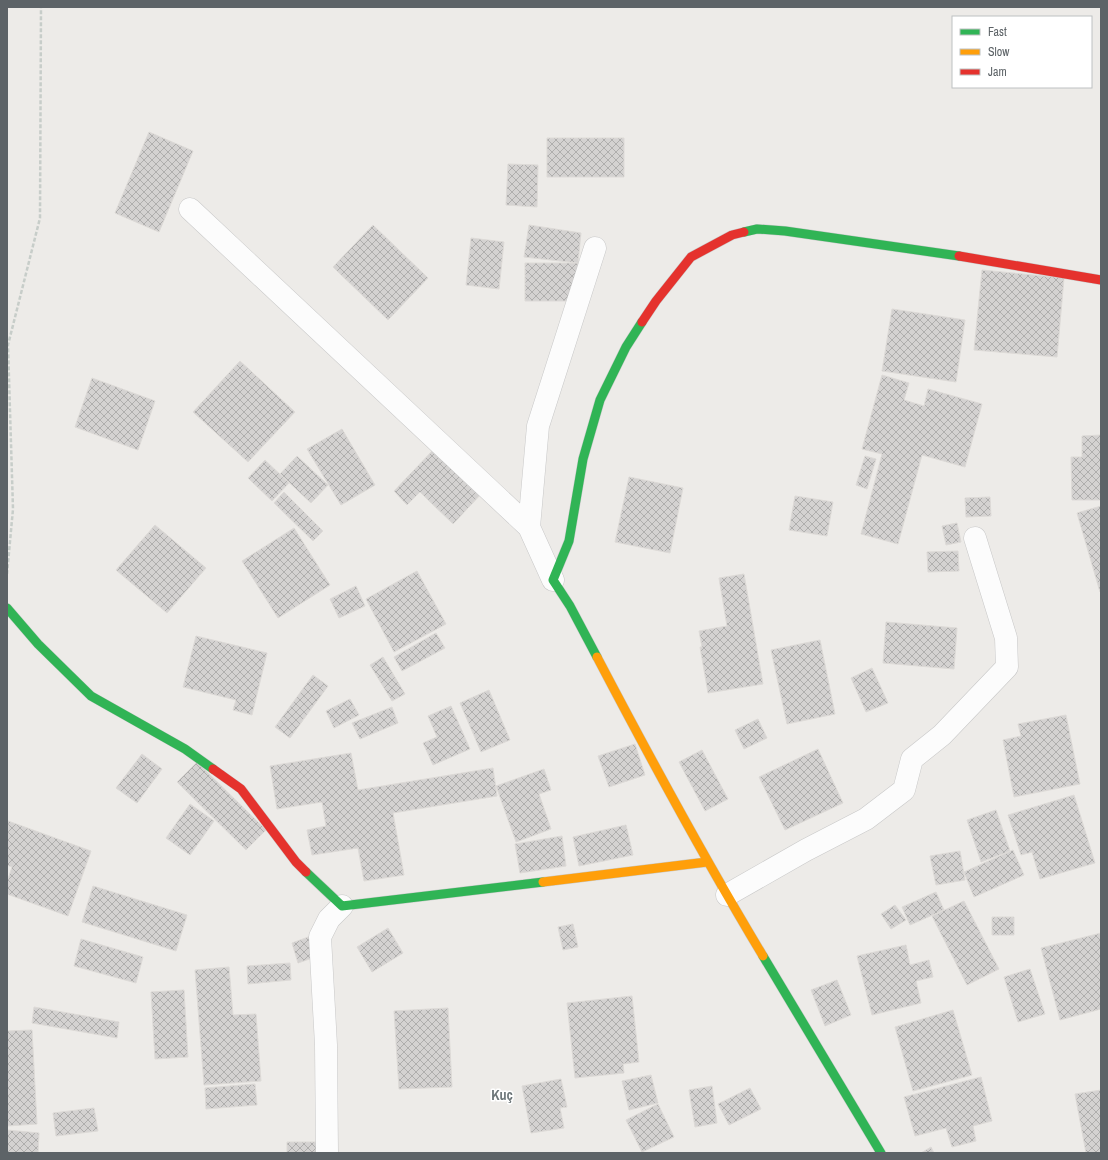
<svg xmlns="http://www.w3.org/2000/svg" width="1108" height="1160" font-family="'Archivo Narrow',sans-serif">
	<style>
		.building { fill: url(#building-cross-hatch); stroke: #dddad7 }
		.lines { fill: none; stroke-linecap: round; stroke-linejoin: round }
		.street-casing { stroke: #c8c8c8; stroke-width: 23 }
		.fast-casing { stroke: #c9caca; stroke-width: 10 }
		.slow-casing { stroke: #c9caca; stroke-width: 10 }
		.jam-casing { stroke: #c9caca; stroke-width: 10 }
		.path { stroke: #c7cdc9; stroke-width: 2.5; stroke-dasharray: 4 2; stroke-linecap: butt }
		.street { stroke: #fcfcfc; stroke-width: 22 }
		.fast { stroke: #30b455; stroke-width: 9 }
		.slow { stroke: #ff9f0a; stroke-width: 9 }
		.jam { stroke: #e5322d; stroke-width: 9 }
		.labels { text-anchor: middle; stroke-width: 3; stroke-linejoin: round; paint-order: stroke }
		.quarter-label { font-size: 14px; font-weight: bold; fill: #6d7679; stroke: #fff }
	</style>
	<defs>
		<pattern id="building-cross-hatch" width="8" height="8" patternUnits="userSpaceOnUse"><rect width="8" height="8" fill="#d4d2d1"/><path d="M0 0l8 8M0 8l8-8" fill="none" stroke="#afaead"/></pattern>
	</defs>
	<rect width="100%" height="100%" fill="#edebe8"/>
	<path class="building" d="M 149,132 L 193,151 L 159,232 L 115,213 Z
		M 547,138 L 624,138 L 624,177 L 547,177 Z
		M 508,164 L 538,165 L 537,207 L 506,205 Z
		M 373,225 L 428,278 L 388,320 L 333,267 Z
		M 529,225 L 581,233 L 578,263 L 524,257 Z
		M 471,238 L 504,242 L 499,289 L 466,285 Z
		M 525,263 L 578,263 L 578,301 L 525,301 Z
		M 982,270 L 1064,278 L 1057,357 L 974,350 Z
		M 892,309 L 965,320 L 956,382 L 882,371 Z
		M 240,361 L 295,412 L 248,462 L 193,412 Z
		M 882,375 L 909,383 L 904,400 L 924,406 L 928,389 L 982,404 L 965,467 L 922,455 L 898,544 L 861,534 L 882,454 L 862,449 Z
		M 92,378 L 155,401 L 138,450 L 75,427 Z
		M 342,429 L 375,485 L 341,505 L 307,449 Z
		M 1101,435 L 1101,500 L 1072,500 L 1071,457 L 1082,457 L 1082,436 Z
		M 435,448 L 482,493 L 453,524 L 420,492 L 407,505 L 394,491 Z
		M 297,456 L 328,485 L 311,503 L 280,474 Z
		M 865,456 L 876,459 L 867,489 L 856,485 Z
		M 265,460 L 289,483 L 272,501 L 248,478 Z
		M 629,477 L 683,488 L 670,553 L 615,542 Z
		M 284,492 L 323,531 L 313,541 L 274,503 Z
		M 795,496 L 833,502 L 827,536 L 789,530 Z
		M 990,497 L 991,516 L 966,517 L 965,498 Z
		M 1101,506 L 1101,592 L 1100,592 L 1077,513 Z
		M 957,523 L 961,542 L 946,545 L 942,526 Z
		M 155,525 L 206,568 L 167,613 L 116,570 Z
		M 294,528 L 330,585 L 278,618 L 242,561 Z
		M 958,551 L 959,571 L 928,572 L 927,552 Z
		M 417,571 L 446,624 L 394,652 L 366,599 Z
		M 744,574 L 763,684 L 708,693 L 700,647 L 702,647 L 699,631 L 727,626 L 719,578 Z
		M 356,586 L 365,606 L 339,618 L 330,599 Z
		M 886,622 L 957,628 L 954,669 L 883,663 Z
		M 436,633 L 445,648 L 402,671 L 394,657 Z
		M 196,636 L 267,653 L 252,715 L 233,710 L 236,700 L 183,687 Z
		M 820,640 L 835,714 L 787,724 L 771,650 Z
		M 383,657 L 405,694 L 392,701 L 370,665 Z
		M 872,668 L 888,703 L 866,712 L 851,678 Z
		M 313,675 L 328,686 L 290,738 L 275,727 Z
		M 489,690 L 510,740 L 481,752 L 460,703 Z
		M 350,699 L 359,715 L 334,728 L 326,711 Z
		M 451,706 L 470,749 L 433,765 L 423,743 L 437,737 L 428,716 Z
		M 392,707 L 398,723 L 360,739 L 352,723 Z
		M 1066,715 L 1080,784 L 1014,797 L 1003,740 L 1021,736 L 1018,724 Z
		M 758,719 L 767,738 L 744,749 L 735,730 Z
		M 635,744 L 645,775 L 609,787 L 598,756 Z
		M 818,749 L 843,803 L 785,830 L 759,777 Z
		M 702,750 L 728,799 L 705,811 L 679,762 Z
		M 351,753 L 358,790 L 493,768 L 497,796 L 393,813 L 404,875 L 364,881 L 358,848 L 312,855 L 307,830 L 326,826 L 322,802 L 277,809 L 270,766 Z
		M 142,754 L 162,769 L 137,803 L 116,788 Z
		M 197,762 L 266,830 L 246,850 L 177,782 Z
		M 544,769 L 551,790 L 539,794 L 551,829 L 516,842 L 496,786 Z
		M 1074,795 L 1095,863 L 1040,879 L 1032,852 L 1021,855 L 1008,815 Z
		M 190,804 L 214,821 L 190,855 L 166,838 Z
		M 996,810 L 1010,851 L 981,862 L 967,820 Z
		M 8,821 L 91,851 L 68,916 L 7,894 L 7,882 L 12,867 L 7,865 Z
		M 626,825 L 633,855 L 579,866 L 573,837 Z
		M 562,836 L 566,866 L 520,873 L 515,844 Z
		M 1013,850 L 1024,875 L 974,897 L 964,872 Z
		M 960,851 L 965,880 L 936,885 L 930,856 Z
		M 93,886 L 187,915 L 176,951 L 82,922 Z
		M 936,892 L 944,910 L 910,925 L 902,907 Z
		M 964,901 L 999,969 L 967,985 L 932,916 Z
		M 895,905 L 906,920 L 891,929 L 881,914 Z
		M 992,917 L 1014,917 L 1014,935 L 992,935 Z
		M 573,924 L 578,947 L 563,950 L 558,927 Z
		M 388,928 L 403,953 L 372,972 L 357,947 Z
		M 1101,933 L 1101,1009 L 1060,1020 L 1041,948 Z
		M 311,936 L 318,956 L 298,963 L 292,943 Z
		M 81,939 L 143,957 L 136,983 L 74,966 Z
		M 906,945 L 910,965 L 929,960 L 933,977 L 916,981 L 921,1003 L 872,1015 L 857,956 Z
		M 290,963 L 291,980 L 248,984 L 247,966 Z
		M 229,967 L 233,1015 L 256,1014 L 261,1081 L 204,1085 L 195,970 Z
		M 1030,969 L 1045,1014 L 1018,1022 L 1004,977 Z
		M 837,980 L 851,1015 L 825,1026 L 811,990 Z
		M 184,990 L 188,1057 L 155,1059 L 151,992 Z
		M 632,996 L 639,1062 L 623,1064 L 624,1073 L 575,1078 L 567,1003 Z
		M 34,1007 L 119,1022 L 117,1038 L 32,1023 Z
		M 448,1008 L 452,1087 L 399,1089 L 394,1011 Z
		M 953,1010 L 972,1075 L 913,1091 L 895,1027 Z
		M 32,1030 L 37,1124 L 7,1126 L 7,1031 Z
		M 651,1075 L 658,1103 L 629,1110 L 622,1081 Z
		M 981,1077 L 992,1121 L 973,1126 L 976,1141 L 952,1147 L 946,1128 L 915,1136 L 904,1097 Z
		M 561,1079 L 567,1107 L 560,1108 L 564,1128 L 531,1133 L 522,1086 Z
		M 255,1084 L 257,1105 L 206,1109 L 205,1088 Z
		M 712,1086 L 717,1123 L 695,1127 L 689,1090 Z
		M 750,1088 L 761,1109 L 729,1125 L 718,1104 Z
		M 1101,1090 L 1101,1153 L 1086,1153 L 1075,1094 Z
		M 658,1104 L 674,1137 L 642,1152 L 626,1120 Z
		M 94,1108 L 98,1131 L 56,1136 L 53,1113 Z
		M 7,1130 L 39,1133 L 38,1153 L 7,1153 Z
		M 287,1142 L 322,1142 L 322,1153 L 287,1153 Z
		M 931,1147 L 934,1153 L 921,1153 Z"/>
	<g class="lines">
		<g class="street-casing">
			<path id="street" d="M 190,209 L 529,527 L 553,580
				M 529,527 L 538,426 L 595,248
				M 727,895 L 806,850 L 866,819 L 904,790 L 912,759 L 942,735 L 1007,667 L 1006,638 L 975,538
				M 327,1153 L 326,1045 L 320,937 L 329,919 L 342,906"/>
		</g>
		<g class="fast-casing">
			<path id="fast" d="M 744,232 L 757,229 L 785,231 L 959,256
				M 7,608 L 38,644 L 91,696 L 185,749 L 213,769
				M 597,657 L 570,606 L 553,580 L 569,541 L 583,459 L 600,400 L 626,347 L 642,322
				M 306,872 L 342,906 L 543,882
				M 763,956 L 881,1153"/>
		</g>
		<g class="slow-casing">
			<path id="slow" d="M 597,657 C 650,758 704,858 763,956
				M 543,882 L 707,862"/>
		</g>
		<g class="jam-casing">
			<path id="jam" d="M 959,256 L 1101,280
				M 642,322 L 656,301 L 691,257 L 732,235 L 744,232
				M 213,769 L 241,789 L 296,862 L 306,872"/>
		</g>
		<path class="path" d="M 7,574 L 13,509 L 8,345 L 40,218 L 41,7"/>
		<use href="#street" class="street"/>
		<use href="#fast" class="fast"/>
		<use href="#slow" class="slow"/>
		<use href="#jam" class="jam"/>
	</g>
	<g class="labels">
		<g class="quarter-label">
			<text x="502" y="1100">Kuç</text>
		</g>
	</g>
	<rect width="1108" height="1160" fill="none" stroke="#5d6367" stroke-width="16"/>
	<rect x="952" y="16" width="140" height="72" fill="#ffffff" stroke="#bec1c2"/>
	<rect x="960" y="29" width="20" height="6" fill="#30b455" stroke="#bec1c2"/>
	<text x="988" y="36" font-size="12" fill="#5d6367">Fast</text>
	<rect x="960" y="49" width="20" height="6" fill="#ff9f0a" stroke="#bec1c2"/>
	<text x="988" y="56" font-size="12" fill="#5d6367">Slow</text>
	<rect x="960" y="69" width="20" height="6" fill="#e5322d" stroke="#bec1c2"/>
	<text x="988" y="76" font-size="12" fill="#5d6367">Jam</text>
</svg>
